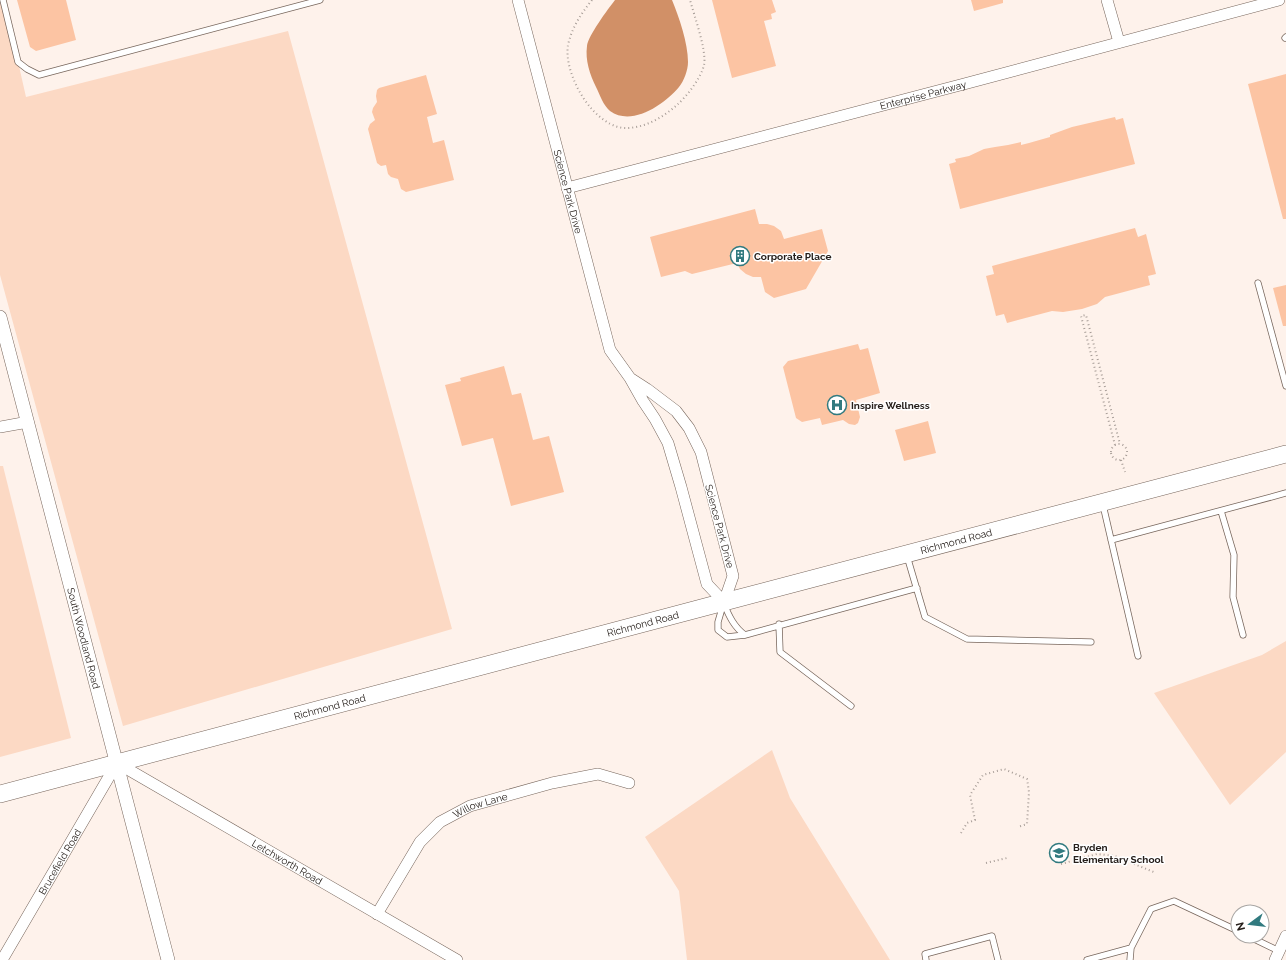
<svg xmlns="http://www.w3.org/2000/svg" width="1286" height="960" font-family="Raleway,sans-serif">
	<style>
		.green { fill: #fcd9c4 }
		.water { fill: #d19067 }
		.building { fill: #fcc4a3 }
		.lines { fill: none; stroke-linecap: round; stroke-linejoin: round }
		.service-casing { stroke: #77665c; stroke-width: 7 }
		.minor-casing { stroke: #77665c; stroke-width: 12 }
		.tertiary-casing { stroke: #77665c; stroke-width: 14 }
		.primary-casing { stroke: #77665c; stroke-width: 18 }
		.path { stroke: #a89e98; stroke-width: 2; stroke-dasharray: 1 3; stroke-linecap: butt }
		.service { stroke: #fff; stroke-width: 5.5 }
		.minor { stroke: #fff; stroke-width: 11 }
		.tertiary { stroke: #fff; stroke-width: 13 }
		.primary { stroke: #fff; stroke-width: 17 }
		.labels { text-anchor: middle; stroke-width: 3; stroke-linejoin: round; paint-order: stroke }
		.street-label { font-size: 10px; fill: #27201c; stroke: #fff }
		.poi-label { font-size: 10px; font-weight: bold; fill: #27201c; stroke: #fff; text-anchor: start }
	</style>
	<rect width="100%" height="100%" fill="#fef2eb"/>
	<path class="green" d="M 0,0 L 4,0 L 26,97 L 288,31 L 452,629 L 123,726 L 0,275 Z
		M 0,466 L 3,466 L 71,738 L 0,757 Z
		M 1286,641 L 1286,752 L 1230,805 L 1154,693 L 1262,655 Z
		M 772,750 L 790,798 L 890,960 L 687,960 L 679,891 L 645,837 Z"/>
	<path class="water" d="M 615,0 L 672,0 C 679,17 688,43 688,62 C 688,70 684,81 679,87 C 665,104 632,127 610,111 C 603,105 600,95 596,87 C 590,75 585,60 587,46 C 588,36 608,9 615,0 Z"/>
	<path class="building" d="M 17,0 L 66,0 L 76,40 L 36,51 L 30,47 Z
		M 712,0 L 772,0 L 776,12 L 771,14 L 772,19 L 764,21 L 776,66 L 732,78 Z
		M 971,0 L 1003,0 L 1003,3 L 974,11 Z
		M 1286,74 L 1286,219 L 1283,219 L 1248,84 Z
		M 426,75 L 437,114 L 427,117 L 433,143 L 444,140 L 454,180 L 406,192 L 401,189 L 398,179 L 391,177 L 388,174 L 386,165 L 381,166 L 377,163 L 368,129 L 370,124 L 375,120 L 372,112 L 373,108 L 377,102 L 376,96 L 377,90 L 379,88 Z
		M 1115,117 L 1116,120 L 1123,118 L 1135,164 L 960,209 L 949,164 L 956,162 L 955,159 L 969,156 L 984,149 L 995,147 L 1008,145 L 1021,142 L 1021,145 L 1029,143 L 1050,137 L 1050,135 L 1072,127 Z
		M 755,209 L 759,224 L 767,224 L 774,226 L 781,231 L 784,239 L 822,229 L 828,251 L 806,289 L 774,298 L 765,292 L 761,277 L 753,277 L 746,274 L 740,269 L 737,263 L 692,274 L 685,271 L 661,277 L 650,237 Z
		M 1135,228 L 1138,237 L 1146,234 L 1156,274 L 1148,276 L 1150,285 L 1105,297 L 1097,304 L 1082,309 L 1063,312 L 1052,311 L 1007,323 L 1004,314 L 996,316 L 986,276 L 994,274 L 992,266 Z
		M 1286,285 L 1286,326 L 1283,326 L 1273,288 Z
		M 858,344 L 860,350 L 868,348 L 880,393 L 856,400 L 860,417 L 858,423 L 855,425 L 849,424 L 843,420 L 822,425 L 820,418 L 802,422 L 796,418 L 783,367 L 788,361 Z
		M 504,366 L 512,395 L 521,393 L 533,440 L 549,436 L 564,492 L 511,506 L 493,438 L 462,446 L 445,385 L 461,381 L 460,378 Z
		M 928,421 L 936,453 L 904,461 L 895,430 Z"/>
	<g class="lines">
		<g class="service-casing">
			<path id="service" d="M 3,0 L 18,62 L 27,69 L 39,75 L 320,0
				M 1285,38 L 1286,37
				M 1258,283 L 1286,386
				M 1103,505 L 1138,656
				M 1221,511 L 1234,555 L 1233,597 L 1243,635
				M 1111,540 L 1286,493
				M 907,556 L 925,617 L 967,639 L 1091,642
				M 724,604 C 729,616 734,627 745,635
				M 723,605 L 718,622 L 718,630 L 727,637 L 745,635 L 917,588
				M 779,624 L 780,652 L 851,706
				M 1248,936 L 1279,951
				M 926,960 L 925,954 L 992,936 L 998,960
				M 1087,960 L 1131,948
				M 1130,960 L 1131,948 L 1151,909 L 1174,901 L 1238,931"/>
		</g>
		<g class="minor-casing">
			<g id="minor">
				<path id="s1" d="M 518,0 L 610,350 L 630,378 L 643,401 L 655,419 L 668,443 L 681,487 L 707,584 L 724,602 L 733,576 L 701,452 L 689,428 L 676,411 L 647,389 L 630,378"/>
				<path d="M 1107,0 L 1119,42"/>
				<path id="s2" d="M 567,188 L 964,84 L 1279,0"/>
				<path d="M 0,427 L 28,422"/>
				<path id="s3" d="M 377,914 L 420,842 L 440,822 L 470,806 L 552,783 L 598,774 L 629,783"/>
				<path id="s4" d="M 2,960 L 117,763 L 457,960"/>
				<path d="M 1275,960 L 1286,936"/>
			</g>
		</g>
		<g class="tertiary-casing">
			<g id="tertiary">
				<path id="s5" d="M 0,317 L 168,960"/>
			</g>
		</g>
		<g class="primary-casing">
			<g id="primary">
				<path id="s6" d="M 0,794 L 724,602 L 1286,454"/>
			</g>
		</g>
		<path class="path" d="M 592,0 C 581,14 572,27 568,45 C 563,75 595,130 628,128 C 647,127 663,117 677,105 C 687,96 701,78 704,65 C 707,51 694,15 690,0
			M1111 452a8 8 0 1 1 16 0a8 8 0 1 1-16 0Z
			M 1115,445 L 1081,316 L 1086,315 L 1120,444
			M 1121,460 L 1125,472
			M 961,833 L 967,823 L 975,820 L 970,795 L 983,775 L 1004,769 L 1027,779 L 1029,792 L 1027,824 L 1018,827
			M 986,863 L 1007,858
			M 1061,864 L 1097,854 L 1115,856 L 1156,873"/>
		<use href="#service" class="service"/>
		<use href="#minor" class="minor"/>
		<use href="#tertiary" class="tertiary"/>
		<use href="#primary" class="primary"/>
	</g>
	<defs>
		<g id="building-ring" transform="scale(1)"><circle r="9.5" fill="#fff" stroke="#317a7f" stroke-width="1.5"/><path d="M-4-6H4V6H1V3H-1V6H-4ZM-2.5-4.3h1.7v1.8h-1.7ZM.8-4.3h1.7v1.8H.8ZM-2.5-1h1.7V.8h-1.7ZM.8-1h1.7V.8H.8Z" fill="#317a7f"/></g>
		<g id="hospital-ring" transform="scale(1)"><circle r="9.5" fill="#fff" stroke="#317a7f" stroke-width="1.5"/><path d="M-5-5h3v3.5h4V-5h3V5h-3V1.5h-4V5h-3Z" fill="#317a7f"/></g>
		<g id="school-ring" transform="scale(1)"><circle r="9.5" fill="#fff" stroke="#317a7f" stroke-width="1.5"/><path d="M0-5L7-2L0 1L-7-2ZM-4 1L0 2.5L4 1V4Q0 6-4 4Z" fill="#317a7f"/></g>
	</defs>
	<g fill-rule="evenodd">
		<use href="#building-ring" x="740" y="256"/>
		<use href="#hospital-ring" x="837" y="405"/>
		<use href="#school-ring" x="1059" y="853"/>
	</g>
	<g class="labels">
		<g class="street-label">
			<text dy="4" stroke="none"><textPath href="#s2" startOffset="368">Enterprise Parkway</textPath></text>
			<text dy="4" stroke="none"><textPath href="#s1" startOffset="198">Science Park Drive</textPath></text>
			<text transform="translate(720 526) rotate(75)" y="4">Science Park Drive</text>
			<text dy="4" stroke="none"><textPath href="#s6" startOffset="989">Richmond Road</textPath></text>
			<text dy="4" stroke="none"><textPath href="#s6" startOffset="665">Richmond Road</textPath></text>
			<text dy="4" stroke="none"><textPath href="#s5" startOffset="332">South Woodland Road</textPath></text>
			<text dy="4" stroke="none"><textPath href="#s6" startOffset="341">Richmond Road</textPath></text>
			<text dy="4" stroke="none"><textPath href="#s3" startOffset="156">Willow Lane</textPath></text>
			<text dy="4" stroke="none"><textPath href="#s4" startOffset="114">Brucefield Road</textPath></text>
			<text dy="4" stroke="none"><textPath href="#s4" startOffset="425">Letchworth Road</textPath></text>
		</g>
		<g class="poi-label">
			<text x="754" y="260">Corporate Place</text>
			<text x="851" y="409">Inspire Wellness</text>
			<text x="1073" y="851">Bryden<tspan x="1073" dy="12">Elementary School</tspan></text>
		</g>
	</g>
	<g transform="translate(1250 924) rotate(255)"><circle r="19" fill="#ffffff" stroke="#a9a6a4"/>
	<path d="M0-3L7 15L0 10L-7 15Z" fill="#317a7f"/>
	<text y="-6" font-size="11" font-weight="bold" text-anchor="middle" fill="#27201c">N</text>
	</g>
</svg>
